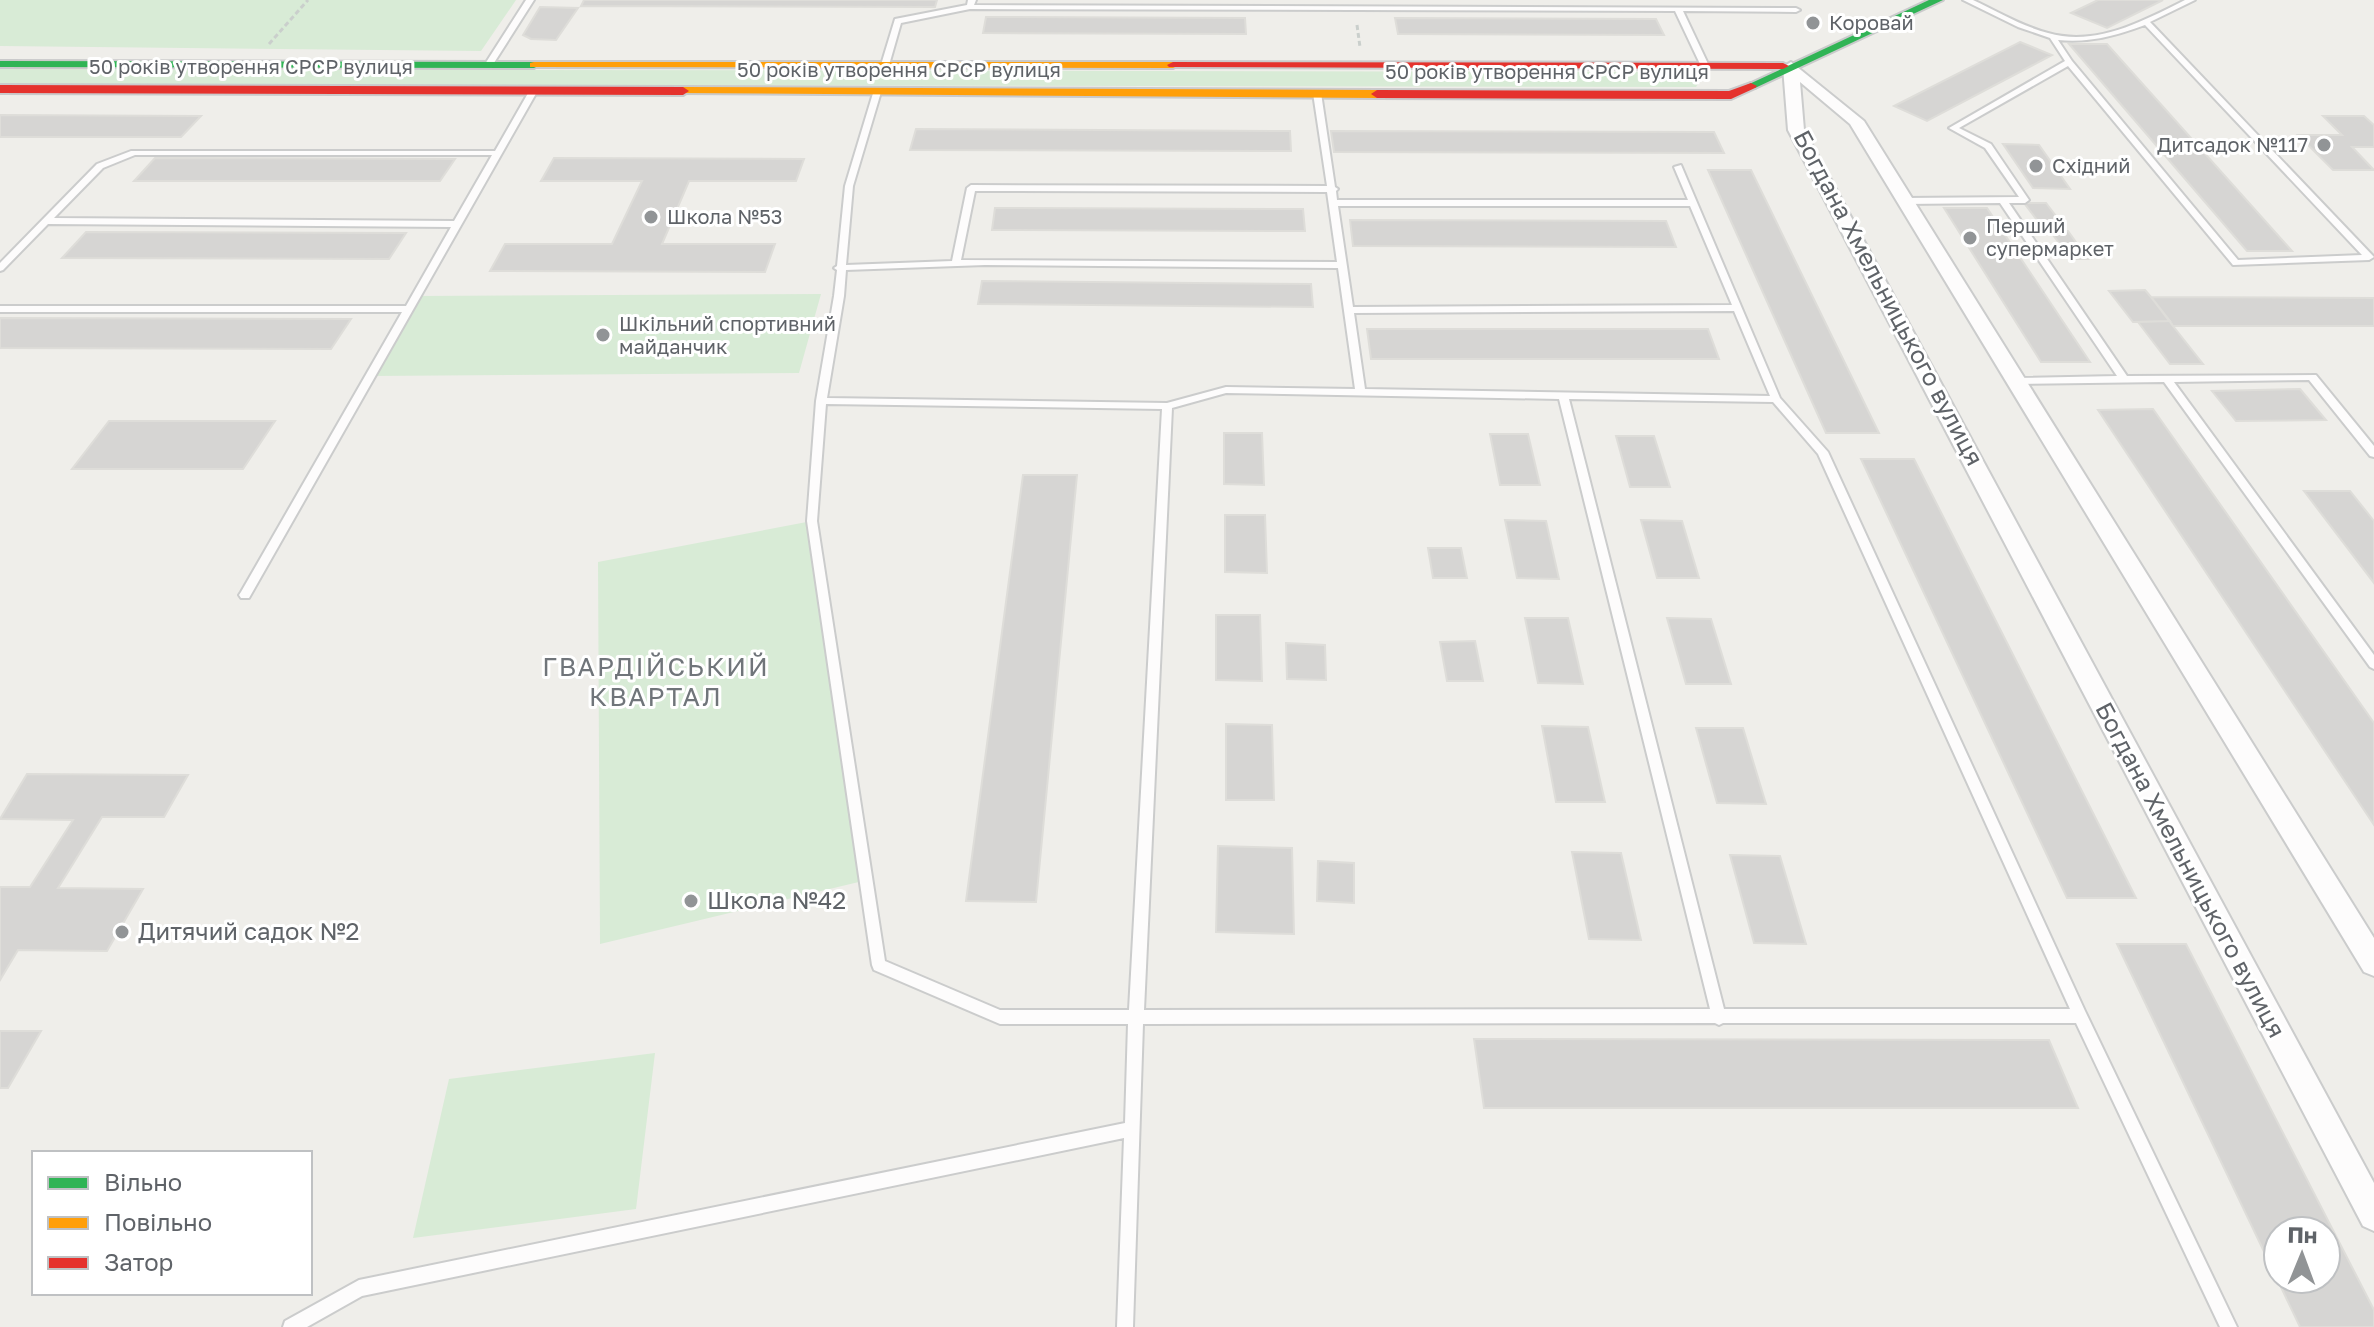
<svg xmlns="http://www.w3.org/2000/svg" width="2374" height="1327" font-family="'Golos Text',sans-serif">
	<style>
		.green { fill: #d8ebd6 }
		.building { fill: #d6d5d3; stroke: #deddd9; stroke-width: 2; fill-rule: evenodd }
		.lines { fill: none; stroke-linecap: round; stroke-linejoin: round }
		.lane-casing { stroke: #cbcccc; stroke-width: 4 }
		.street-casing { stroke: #cbcccc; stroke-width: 4 }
		.fast-casing { stroke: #cacacb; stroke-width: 4 }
		.slow-casing { stroke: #cacacb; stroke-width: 4 }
		.jam-casing { stroke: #cacacb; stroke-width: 4 }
		.path { stroke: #cacfcc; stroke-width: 3; stroke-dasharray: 5 3; stroke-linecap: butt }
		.lane { fill: #fdfcfc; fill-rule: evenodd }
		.street { fill: #fdfcfc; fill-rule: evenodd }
		.fast { fill: #30b455; fill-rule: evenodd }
		.slow { fill: #ff9f0a; fill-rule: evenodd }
		.jam { fill: #e5322d; fill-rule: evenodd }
		.poi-dot { fill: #919496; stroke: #fff; stroke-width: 3 }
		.labels { text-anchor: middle; stroke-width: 6; stroke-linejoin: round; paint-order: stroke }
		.far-poi-label { font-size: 20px; fill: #5f6368; stroke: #fff; text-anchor: start }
		.far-street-label { font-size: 20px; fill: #5f6368; stroke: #fff }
		.street-label { font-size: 24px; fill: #5f6368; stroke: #fff }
		.poi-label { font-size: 24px; fill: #5f6368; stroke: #fff; text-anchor: start }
		.neighbourhood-label { font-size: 26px; letter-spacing: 2px; fill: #70757a; stroke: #fff }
	</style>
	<rect width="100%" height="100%" fill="#efeeea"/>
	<path class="green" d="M 0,0 L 516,0 L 481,51 L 0,46 Z
		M 0,69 L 1689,72 L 1701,80 L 1696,87 L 0,84 Z
		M 821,294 L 799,373 L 371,376 L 418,296 Z
		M 812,521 L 867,880 L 600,944 L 598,562 Z
		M 655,1053 L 636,1209 L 413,1238 L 449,1079 Z"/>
	<path class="building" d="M 584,0 L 937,0 L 935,7 L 581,6 Z
		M 2098,0 L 2163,0 L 2107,28 L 2071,13 Z
		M 540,7 L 578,8 L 556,40 L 531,39 L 523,35 Z
		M 986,17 L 1245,18 L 1246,34 L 983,33 Z
		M 1395,18 L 1656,19 L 1664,35 L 1398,34 Z
		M 2020,42 L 2052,55 L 1927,121 L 1894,106 Z
		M 2069,44 L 2107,44 L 2292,251 L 2247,251 Z
		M 0,115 L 201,116 L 181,137 L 0,137 Z
		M 2323,116 L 2364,116 L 2374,125 L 2374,147 L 2352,147 L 2374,170 L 2333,170 L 2298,135 L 2342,135 Z
		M 916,129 L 1290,131 L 1291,151 L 910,150 Z
		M 1331,131 L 1714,132 L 1724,153 L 1334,152 Z
		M 2003,144 L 2039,145 L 2070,189 L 2033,188 Z
		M 155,158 L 455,159 L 440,181 L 134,181 Z
		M 554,158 L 804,159 L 796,181 L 689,181 L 662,244 L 775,244 L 765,272 L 490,271 L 505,244 L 612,244 L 642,181 L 541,181 Z
		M 1708,170 L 1751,170 L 1879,433 L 1826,433 Z
		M 2024,203 L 2046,203 L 2062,224 L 2040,224 Z
		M 995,208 L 1303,209 L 1305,231 L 992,230 Z
		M 1944,208 L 1987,208 L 2090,362 L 2041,362 Z
		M 1350,220 L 1666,221 L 1676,247 L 1353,246 Z
		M 2050,231 L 2068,231 L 2088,259 L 2071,259 Z
		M 86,232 L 406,233 L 389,259 L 62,258 Z
		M 982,281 L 1311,284 L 1313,307 L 978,304 Z
		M 2145,290 L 2151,297 L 2170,321 L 2133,322 L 2109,291 Z
		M 2151,297 L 2374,298 L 2374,326 L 2173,326 Z
		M 0,318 L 351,319 L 331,349 L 0,348 Z
		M 2170,321 L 2173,326 L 2203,364 L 2170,364 L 2138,322 Z
		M 1367,329 L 1708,329 L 1719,359 L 1371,359 Z
		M 2300,389 L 2326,420 L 2236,421 L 2212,391 Z
		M 2153,409 L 2374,723 L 2374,825 L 2098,410 Z
		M 109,421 L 275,421 L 243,469 L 72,469 Z
		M 1224,433 L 1262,433 L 1264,485 L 1224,484 Z
		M 1490,434 L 1528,434 L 1540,485 L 1500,485 Z
		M 1616,436 L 1654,436 L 1670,487 L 1630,487 Z
		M 1861,459 L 1914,459 L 2136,898 L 2067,898 Z
		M 1023,475 L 1077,475 L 1036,902 L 966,901 Z
		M 2304,491 L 2350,491 L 2374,521 L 2374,583 Z
		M 1225,515 L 1265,515 L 1267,573 L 1225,572 Z
		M 1505,520 L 1546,521 L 1559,579 L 1517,578 Z
		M 1641,520 L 1682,521 L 1699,578 L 1657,578 Z
		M 1428,548 L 1461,548 L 1467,578 L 1433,578 Z
		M 1216,615 L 1260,615 L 1262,681 L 1216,680 Z
		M 1525,618 L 1568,618 L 1583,684 L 1538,683 Z
		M 1667,618 L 1711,619 L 1731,684 L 1686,684 Z
		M 1475,641 L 1483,681 L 1447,681 L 1440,642 Z
		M 1286,643 L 1325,645 L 1326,680 L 1287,679 Z
		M 1226,724 L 1272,725 L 1274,800 L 1226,800 Z
		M 1542,726 L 1588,727 L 1605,802 L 1556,802 Z
		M 1696,728 L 1743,728 L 1766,804 L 1717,803 Z
		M 27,774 L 188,775 L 164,817 L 102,817 L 58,888 L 143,889 L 107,951 L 18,950 L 0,980 L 0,887 L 30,887 L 73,820 L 0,819 Z
		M 1218,846 L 1292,848 L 1294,934 L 1216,932 Z
		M 1572,852 L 1621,853 L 1641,940 L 1589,939 Z
		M 1730,855 L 1780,856 L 1806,944 L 1754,943 Z
		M 1318,861 L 1354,863 L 1354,903 L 1317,901 Z
		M 2117,944 L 2186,944 L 2374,1310 L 2374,1327 L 2300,1327 ZM 2278,1231 L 2326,1231 L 2326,1279 L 2278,1279 Z
		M 0,1031 L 41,1031 L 8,1088 L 0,1088 Z
		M 1474,1039 L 2049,1040 L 2078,1108 L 1484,1108 Z"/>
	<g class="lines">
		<g class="lane-casing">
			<path id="lane" d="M 526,0 L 534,0 L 492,66 L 486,66 L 485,64 Z
				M 968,0 L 976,0 L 974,5 L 1796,8 L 1800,10 L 1796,12 L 1683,11 L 1709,66 L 1705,68 L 1701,66 L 1675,11 L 970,9 L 901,23 L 889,65 L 882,67 L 881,65 L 895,19 L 967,5 Z
				M 1963,0 L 1973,0 C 1997,11 2021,26 2048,33 C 2096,47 2143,21 2185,0 L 2195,0 L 2150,22 L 2374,257 L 2369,260 L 2233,265 L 2068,66 L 1959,128 L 1991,144 L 2029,200 L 2025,203 L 2009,203 L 2127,376 L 2316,375 L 2374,446 L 2374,457 L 2370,456 L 2309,380 L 2174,382 L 2374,655 L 2374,669 L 2370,667 L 2164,382 L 2016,384 L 2011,381 L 2016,378 L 2117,376 L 2000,203 L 1905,204 L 1901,201 L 1905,198 L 2019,197 L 1985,148 L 1949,128 L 2065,61 L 2050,38 L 2018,27 ZM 2145,25 L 2362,255 L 2238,260 L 2072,61 L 2058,40 C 2089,43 2116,36 2145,25 Z
				M 531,88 L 538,90 L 249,598 L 241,598 L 239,595 L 241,592 L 402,312 L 0,312 L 0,306 L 406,306 L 451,227 L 48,224 L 3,270 L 0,271 L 0,263 L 97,164 L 131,151 L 495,151 ZM 135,155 L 492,155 L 454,221 L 54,218 L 103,168 Z
				M 874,90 L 881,92 L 853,186 L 846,265 L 952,261 L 967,188 L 971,185 L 1327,186 L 1313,93 L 1317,91 L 1321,93 L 1335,187 L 1338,189 L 1336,191 L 1337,200 L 1688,200 L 1674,167 L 1681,165 L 1780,398 L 1828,452 L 2085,1011 L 2237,1327 L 2220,1327 L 2076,1023 L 1723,1023 L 1719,1025 L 1715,1023 L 1143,1024 L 1133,1327 L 1117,1327 L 1124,1138 L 362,1296 L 307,1327 L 283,1327 L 285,1321 L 359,1280 L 1125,1123 L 1128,1024 L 1000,1024 L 874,970 L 872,965 L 807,521 L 816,401 L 834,296 L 837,270 L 834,268 L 837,266 L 845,186 ZM 975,191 L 1327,192 L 1337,262 L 961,260 ZM 1338,206 L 1690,206 L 1732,305 L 1353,307 ZM 985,265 L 1338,268 L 1355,389 L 1226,387 L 1167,403 L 827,398 L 844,296 L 846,270 ZM 1734,311 L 1770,396 L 1365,389 L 1354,313 ZM 1226,393 L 1559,399 L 1710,1009 L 1144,1010 L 1172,408 ZM 1569,399 L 1773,402 L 1818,454 L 2070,1009 L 1724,1009 ZM 826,404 L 1162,409 L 1129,1010 L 1000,1010 L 885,961 L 817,521 Z"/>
		</g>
		<g class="street-casing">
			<path id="street" d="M 1791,62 L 1864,121 L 2374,938 L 2374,976 L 2364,972 L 1850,124 L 1800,82 L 1804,130 L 2374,1183 L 2374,1231 L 2363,1226 L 1788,130 L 1783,67 Z"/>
		</g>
		<g class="fast-casing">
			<path id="fast" d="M 1929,0 L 1943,0 L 1755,88 L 1745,86 Z
				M 0,61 L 534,62 L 540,65 L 534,68 L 0,67 Z"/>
		</g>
		<g class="slow-casing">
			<path id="slow" d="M 534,62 L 1173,62 L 1179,65 L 1173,68 L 530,67 L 530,63 Z
				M 683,87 L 1377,90 L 1383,94 L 1377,98 L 679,93 L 679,89 Z"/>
		</g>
		<g class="jam-casing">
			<path id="jam" d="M 1173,62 L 1783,63 L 1789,66 L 1783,69 L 1169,67 L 1167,65 Z
				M 1751,83 L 1757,86 L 1755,88 L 1731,99 L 1377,98 L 1371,94 L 1377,90 L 1729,91 Z
				M 0,85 L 683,87 L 689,91 L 683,95 L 0,93 Z"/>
		</g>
		<path class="path" d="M 1357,25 L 1360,47
			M 269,44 L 308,0"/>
		<use href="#lane" class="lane"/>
		<use href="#street" class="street"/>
		<use href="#fast" class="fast"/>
		<use href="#slow" class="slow"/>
		<use href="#jam" class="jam"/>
	</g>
	<g class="poi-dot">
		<circle cx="1813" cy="23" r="8"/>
		<circle cx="2324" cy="145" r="8"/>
		<circle cx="2036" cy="166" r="8"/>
		<circle cx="651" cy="217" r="8"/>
		<circle cx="1970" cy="238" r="8"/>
		<circle cx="603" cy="335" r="8"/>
		<circle cx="691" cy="901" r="8"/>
		<circle cx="122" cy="932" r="8"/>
	</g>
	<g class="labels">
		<g class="far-poi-label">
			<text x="1829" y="30">Коровай</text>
			<text x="2308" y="152" text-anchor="end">Дитсадок №117</text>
			<text x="2052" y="173">Східний</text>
			<text x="667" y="224">Школа №53</text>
			<text x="1986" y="233">Перший<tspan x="1986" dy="23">супермаркет</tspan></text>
			<text x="619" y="331">Шкільний спортивний<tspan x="619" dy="23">майданчик</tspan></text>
		</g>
		<g class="far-street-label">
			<text x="251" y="74">50 років утворення СРСР вулиця</text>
			<text x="899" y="77">50 років утворення СРСР вулиця</text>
			<text x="1547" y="79">50 років утворення СРСР вулиця</text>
		</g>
		<g class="street-label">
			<text transform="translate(1888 298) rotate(62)" y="8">Богдана Хмельницького вулиця</text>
			<text transform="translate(2190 870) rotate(62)" y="8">Богдана Хмельницького вулиця</text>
		</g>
		<g class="poi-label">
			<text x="707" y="909">Школа №42</text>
			<text x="138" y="940">Дитячий садок №2</text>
		</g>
		<g class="neighbourhood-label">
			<text x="656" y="676">ГВАРДІЙСЬКИЙ<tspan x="656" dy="30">КВАРТАЛ</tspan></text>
		</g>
	</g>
	<rect x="32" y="1151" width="280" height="144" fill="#ffffff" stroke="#bfc1c3" stroke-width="2"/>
	<rect x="48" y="1177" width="40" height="12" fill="#30b455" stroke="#bfc1c3" stroke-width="2"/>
	<text x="104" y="1191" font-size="24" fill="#5f6368">Вільно</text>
	<rect x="48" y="1217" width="40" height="12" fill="#ff9f0a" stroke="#bfc1c3" stroke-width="2"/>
	<text x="104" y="1231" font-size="24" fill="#5f6368">Повільно</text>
	<rect x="48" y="1257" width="40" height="12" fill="#e5322d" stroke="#bfc1c3" stroke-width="2"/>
	<text x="104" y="1271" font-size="24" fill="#5f6368">Затор</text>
	<g transform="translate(2302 1255) rotate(1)"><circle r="38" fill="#ffffff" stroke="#bfc1c3" stroke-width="2"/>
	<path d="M0-6L14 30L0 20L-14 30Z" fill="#919496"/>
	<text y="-12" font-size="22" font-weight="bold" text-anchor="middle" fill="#5f6368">Пн</text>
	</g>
</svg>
